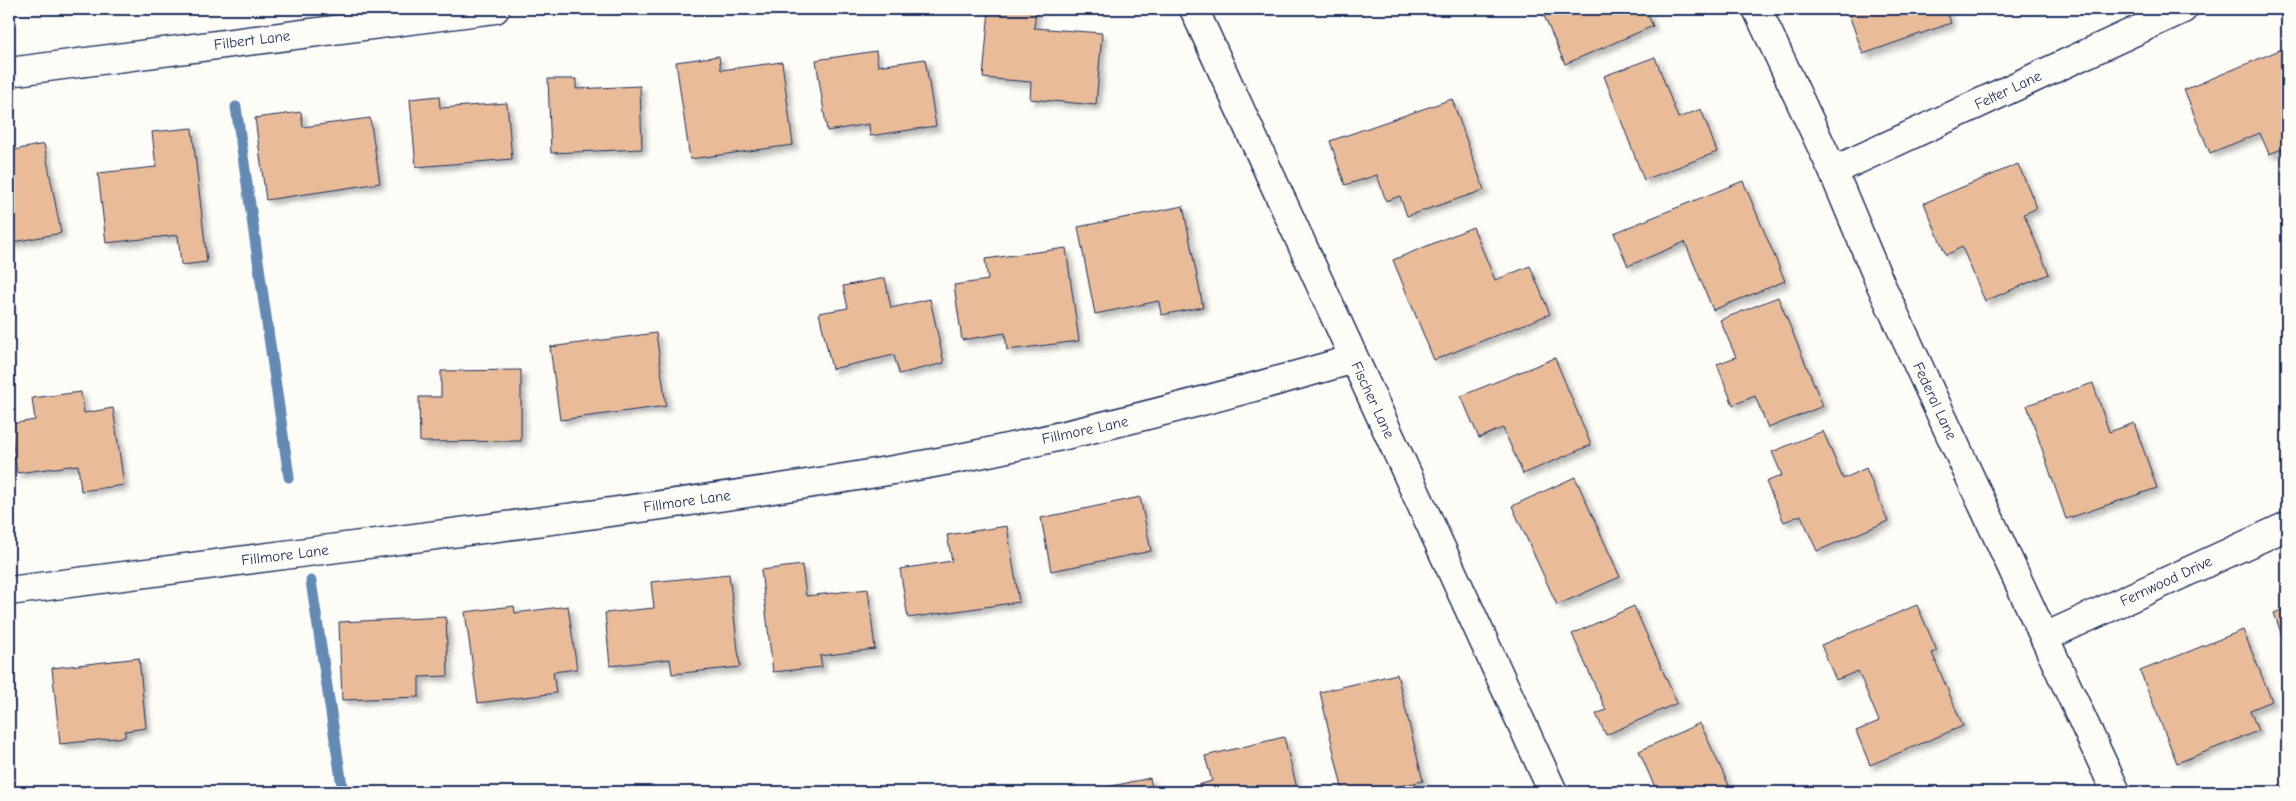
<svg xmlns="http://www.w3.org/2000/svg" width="2296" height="801" font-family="'Comic Neue',sans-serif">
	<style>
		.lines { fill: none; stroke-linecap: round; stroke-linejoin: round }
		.stream { stroke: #628ab5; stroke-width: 11 }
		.building { fill: #e9bb99; stroke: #1b2f5e; filter: url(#shadow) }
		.street-casing { stroke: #1b2f5e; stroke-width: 31 }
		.street { stroke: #fdfcf7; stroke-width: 28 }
		.labels { text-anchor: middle; stroke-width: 5; stroke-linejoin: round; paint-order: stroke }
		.street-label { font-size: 15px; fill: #1b2f5e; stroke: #fdfcf7 }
	</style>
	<defs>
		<filter id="shadow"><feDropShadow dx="4.5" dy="4.5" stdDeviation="2.5" flood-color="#0004"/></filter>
	</defs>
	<rect width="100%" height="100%" fill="#fdfcf7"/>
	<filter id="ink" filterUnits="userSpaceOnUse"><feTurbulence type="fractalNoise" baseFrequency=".02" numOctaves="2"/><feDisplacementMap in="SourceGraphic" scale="10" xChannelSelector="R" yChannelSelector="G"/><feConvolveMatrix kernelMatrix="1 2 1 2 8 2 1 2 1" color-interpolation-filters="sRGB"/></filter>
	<g filter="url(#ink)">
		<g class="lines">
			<path class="stream" d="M 236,107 L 289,477
				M 311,581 L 343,792"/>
		</g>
		<path class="building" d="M 989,9 L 1036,9 L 1034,28 L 1102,33 L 1096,105 L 1030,99 L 1031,82 L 983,78 Z
			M 1541,9 L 1645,9 L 1653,26 L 1565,64 Z
			M 1847,9 L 1946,9 L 1951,23 L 1863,54 Z
			M 2287,47 L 2287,147 L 2269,154 L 2260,133 L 2210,153 L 2184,90 Z
			M 876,51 L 878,66 L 925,59 L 936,126 L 870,136 L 869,124 L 827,131 L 816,60 Z
			M 719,56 L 721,70 L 782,62 L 793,145 L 690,159 L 676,62 Z
			M 1655,57 L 1678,118 L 1701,109 L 1717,152 L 1644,180 L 1604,76 Z
			M 548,79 L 576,79 L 576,89 L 640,86 L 642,149 L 551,153 Z
			M 439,96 L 440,108 L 507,103 L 512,159 L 416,167 L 410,99 Z
			M 1452,99 L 1484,190 L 1407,216 L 1400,196 L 1386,201 L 1377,175 L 1345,185 L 1330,141 Z
			M 301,112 L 303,127 L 370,118 L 380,183 L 266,200 L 255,118 Z
			M 192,128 L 207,262 L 181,265 L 178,235 L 106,243 L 98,173 L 156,167 L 152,132 Z
			M 44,144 L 61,233 L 9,243 L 9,151 Z
			M 2018,164 L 2037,208 L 2024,214 L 2049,274 L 1985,301 L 1962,247 L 1946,255 L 1924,203 Z
			M 1743,181 L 1785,281 L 1713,310 L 1685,242 L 1628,266 L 1614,233 Z
			M 1183,206 L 1203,307 L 1161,315 L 1159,301 L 1095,314 L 1078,227 Z
			M 1473,227 L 1495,280 L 1530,266 L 1550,314 L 1434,360 L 1393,260 Z
			M 1066,248 L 1079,341 L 1007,350 L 1005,333 L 962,340 L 954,285 L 988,280 L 985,259 Z
			M 885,278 L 891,308 L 930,299 L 944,363 L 899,374 L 894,355 L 832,369 L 819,313 L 848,308 L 843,286 Z
			M 1778,297 L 1823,406 L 1768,428 L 1755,396 L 1733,405 L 1717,364 L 1736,357 L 1720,320 Z
			M 656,333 L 666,406 L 560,420 L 550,347 Z
			M 1555,358 L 1591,445 L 1523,474 L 1503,428 L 1479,438 L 1461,396 Z
			M 521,370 L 521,441 L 420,442 L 419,397 L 441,397 L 441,371 Z
			M 2093,383 L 2109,432 L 2134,423 L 2157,488 L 2066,519 L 2027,405 Z
			M 81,392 L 84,413 L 113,408 L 124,485 L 81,491 L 78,465 L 17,473 L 10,424 L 35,420 L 32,398 Z
			M 1823,431 L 1843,479 L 1866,468 L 1888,521 L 1817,551 L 1801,515 L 1784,522 L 1766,482 L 1782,475 L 1772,452 Z
			M 1575,477 L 1620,577 L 1557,605 L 1512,506 Z
			M 1140,497 L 1151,551 L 1051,571 L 1041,518 Z
			M 1007,526 L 1019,602 L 908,618 L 900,569 L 952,561 L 947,535 Z
			M 802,565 L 806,596 L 868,589 L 875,649 L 820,656 L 822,667 L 773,672 L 761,570 Z
			M 729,574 L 740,667 L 672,674 L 670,659 L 610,666 L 605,613 L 654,608 L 651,582 Z
			M 1917,605 L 1937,651 L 1932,653 L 1963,726 L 1870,765 L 1856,731 L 1879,721 L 1858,671 L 1836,680 L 1821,645 Z
			M 514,606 L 515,613 L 568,606 L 577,669 L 553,672 L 556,693 L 478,703 L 465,612 Z
			M 1634,606 L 1677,703 L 1606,735 L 1596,714 L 1606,710 L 1572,634 Z
			M 2287,608 L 2287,649 L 2274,613 Z
			M 446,617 L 448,676 L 419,677 L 419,697 L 342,700 L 339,622 Z
			M 2243,630 L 2272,701 L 2250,710 L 2258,731 L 2177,763 L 2140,671 Z
			M 139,658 L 146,728 L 125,731 L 125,737 L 60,744 L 52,668 Z
			M 1397,674 L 1423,781 L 1373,792 L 1343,792 L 1320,692 Z
			M 1700,723 L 1732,792 L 1657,792 L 1639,751 Z
			M 1284,737 L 1298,792 L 1174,792 L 1212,781 L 1205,756 Z
			M 1150,778 L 1153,792 L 1084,792 Z"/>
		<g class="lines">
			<g class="street-casing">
				<path id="street" d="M 1194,9 L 1553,792
					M 1757,9 L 1833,171 L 1880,283 L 2116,792
					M 9,72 L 495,9
					M 1833,171 L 2183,9
					M 9,591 C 195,566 381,543 567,518 C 697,500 827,483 955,459 C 1090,432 1222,397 1354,359
					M 2045,637 L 2287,526"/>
			</g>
			<use href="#street" class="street"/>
		</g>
	</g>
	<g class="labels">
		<g class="street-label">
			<text transform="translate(252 40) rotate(-7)" y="5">Filbert Lane</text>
			<text transform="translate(2008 90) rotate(-25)" y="5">Felter Lane</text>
			<text transform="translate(1373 400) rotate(65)" y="5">Fischer Lane</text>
			<text transform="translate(1935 401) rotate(65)" y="5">Federal Lane</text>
			<text transform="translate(1085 430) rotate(-12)" y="5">Fillmore Lane</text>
			<text transform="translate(687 501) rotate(-8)" y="5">Fillmore Lane</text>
			<text transform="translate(285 555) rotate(-7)" y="5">Fillmore Lane</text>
			<text transform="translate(2166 581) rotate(-25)" y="5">Fernwood Drive</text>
		</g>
	</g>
	<rect width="2296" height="801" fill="none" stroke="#fdfcf7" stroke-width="30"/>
	<rect x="15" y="15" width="2266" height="771" fill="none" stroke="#1b2f5e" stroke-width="2" filter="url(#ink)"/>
</svg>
